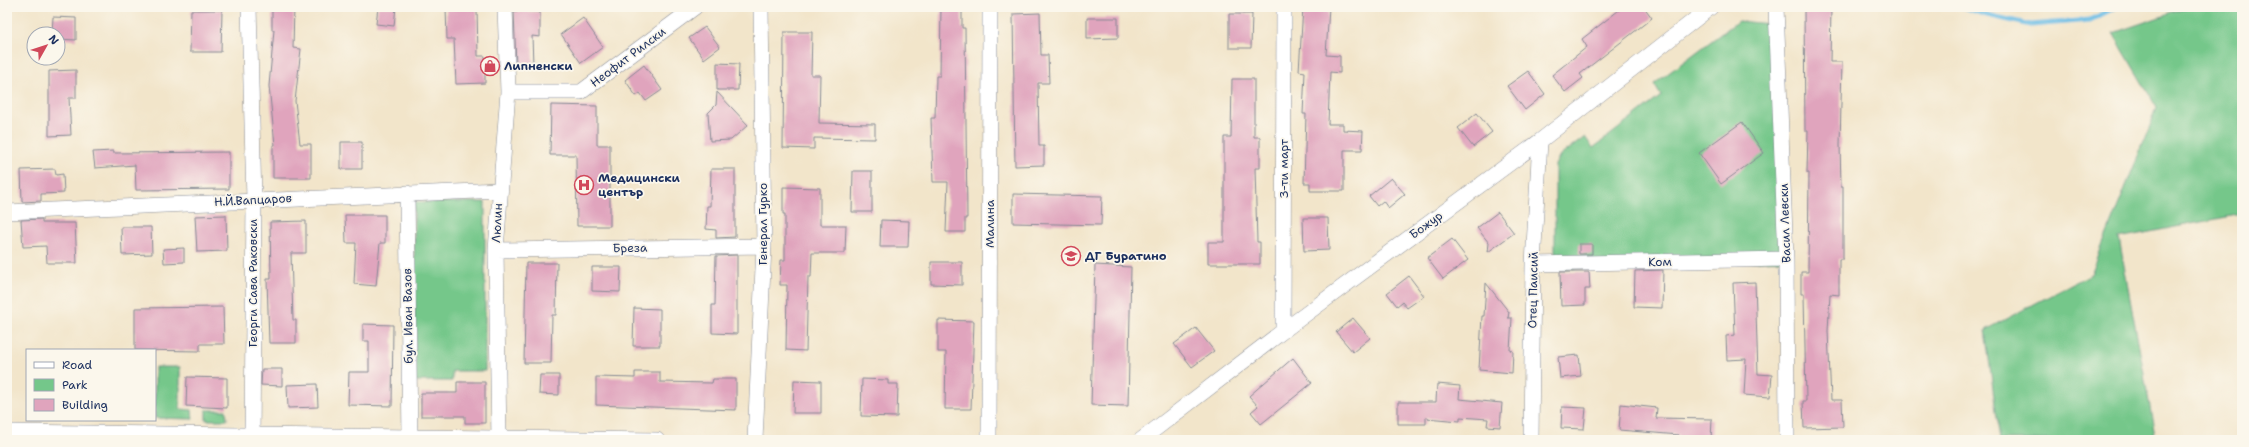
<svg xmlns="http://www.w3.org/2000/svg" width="2249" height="447" font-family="'Shantell Sans',sans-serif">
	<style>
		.green { fill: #74c78a; stroke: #487b74 }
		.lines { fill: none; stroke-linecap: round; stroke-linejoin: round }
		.stream { stroke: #69bce5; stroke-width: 5 }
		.building { fill: #e0a4bd }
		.minor-casing { stroke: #868a94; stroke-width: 16 }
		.minor { stroke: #fff; stroke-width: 15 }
		.labels { text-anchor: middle; stroke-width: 3.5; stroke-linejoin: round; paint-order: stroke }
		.street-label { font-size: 12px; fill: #1b2f5e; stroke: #fbf7ec }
		.poi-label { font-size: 12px; font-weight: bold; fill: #1b2f5e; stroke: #fbf7ec; text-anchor: start }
	</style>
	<rect width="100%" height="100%" fill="#fbf7ec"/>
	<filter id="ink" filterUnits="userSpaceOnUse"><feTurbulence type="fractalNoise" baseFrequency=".025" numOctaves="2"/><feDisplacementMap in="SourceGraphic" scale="8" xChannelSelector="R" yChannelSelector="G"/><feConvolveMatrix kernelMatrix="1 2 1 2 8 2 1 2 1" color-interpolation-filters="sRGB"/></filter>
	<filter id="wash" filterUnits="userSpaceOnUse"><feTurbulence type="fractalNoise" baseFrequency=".012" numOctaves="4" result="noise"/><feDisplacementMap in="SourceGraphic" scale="16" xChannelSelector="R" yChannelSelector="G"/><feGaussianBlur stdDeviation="0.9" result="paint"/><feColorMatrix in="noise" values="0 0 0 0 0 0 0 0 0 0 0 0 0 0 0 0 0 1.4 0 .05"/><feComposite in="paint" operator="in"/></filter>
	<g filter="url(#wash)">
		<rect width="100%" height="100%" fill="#f2e5ca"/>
		<path class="green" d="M 2189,7 L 2242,7 L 2242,214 L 2119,238 L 2156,440 L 2000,440 L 1985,330 L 2091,274 L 2157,108 L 2113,33 Z
			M 1738,21 L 1771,24 L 1783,260 L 1555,269 L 1555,165 L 1560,156 L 1585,137 L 1593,148 L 1661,96 L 1654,84 Z
			M 414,202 L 485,202 L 485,371 L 452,371 L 452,381 L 415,381 Z
			M 155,367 L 180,367 L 180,409 L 192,410 L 193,419 L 155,418 Z
			M 206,410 L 226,410 L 227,420 L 206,420 Z"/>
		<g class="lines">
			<path class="stream" d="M 1963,7 L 1983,14 L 2031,25 L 2090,20 L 2116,7"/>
		</g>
		<g id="blocks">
			<path class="building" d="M 272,7 L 294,7 L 293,48 L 301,49 L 295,101 L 300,144 L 311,144 L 311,178 L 273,178 L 273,145 L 275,145 L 269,86 L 274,30 L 272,30 Z
				M 378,7 L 396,7 L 394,26 L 376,24 Z
				M 941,7 L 962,7 L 962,28 L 965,28 L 967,218 L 965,218 L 965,232 L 946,232 L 948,182 L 933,182 L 931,118 L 935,118 L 936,76 L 940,76 Z
				M 1303,7 L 1329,7 L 1326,55 L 1340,56 L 1340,73 L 1330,72 L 1328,124 L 1343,124 L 1343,130 L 1363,131 L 1362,150 L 1344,150 L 1344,191 L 1310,191 L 1310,183 L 1304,183 L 1306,114 L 1303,114 L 1305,72 L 1299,71 Z
				M 1623,7 L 1644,7 L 1652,18 L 1580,74 L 1583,78 L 1565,92 L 1552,75 L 1587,47 L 1582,39 Z
				M 1804,7 L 1831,7 L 1830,62 L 1842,62 L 1840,145 L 1841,186 L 1843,186 L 1843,259 L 1839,259 L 1839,295 L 1830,294 L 1828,331 L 1831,400 L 1842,400 L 1843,427 L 1804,428 L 1803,401 L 1806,401 L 1804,294 L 1801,294 L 1801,272 L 1808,272 L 1809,173 L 1807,173 L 1808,131 L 1805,131 Z
				M 446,8 L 477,8 L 478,56 L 485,56 L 485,83 L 456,84 L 454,39 L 447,39 Z
				M 191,10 L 222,10 L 221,52 L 190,52 Z
				M 514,11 L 540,12 L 540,37 L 532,36 L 533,65 L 516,66 Z
				M 1040,13 L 1041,55 L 1048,55 L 1049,83 L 1038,83 L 1039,146 L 1044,146 L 1044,165 L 1015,166 L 1013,14 Z
				M 1229,14 L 1252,14 L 1251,48 L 1229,48 Z
				M 53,17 L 76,18 L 76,40 L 58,39 L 58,34 L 52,34 Z
				M 583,18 L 603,47 L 581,63 L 561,34 Z
				M 1087,18 L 1118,18 L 1118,38 L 1087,39 Z
				M 705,27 L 720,47 L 704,59 L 689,38 Z
				M 784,32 L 812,32 L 811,75 L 820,75 L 819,123 L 875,124 L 875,139 L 814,138 L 814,149 L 783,148 Z
				M 717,63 L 739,64 L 738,90 L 717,90 Z
				M 644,65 L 662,90 L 646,101 L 640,93 L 636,96 L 625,80 Z
				M 76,70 L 76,98 L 69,98 L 71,135 L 49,136 L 49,71 Z
				M 1528,71 L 1545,94 L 1525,110 L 1507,86 Z
				M 1232,79 L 1254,79 L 1254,137 L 1260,137 L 1260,168 L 1255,168 L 1257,242 L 1260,242 L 1260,264 L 1208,264 L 1208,242 L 1224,242 L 1224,137 L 1231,137 Z
				M 717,92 L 748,125 L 731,140 L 710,141 L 708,113 L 716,105 Z
				M 551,105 L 597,106 L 597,145 L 610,145 L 610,226 L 577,226 L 576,155 L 550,155 Z
				M 1477,113 L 1492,132 L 1473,147 L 1458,128 Z
				M 1742,122 L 1764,153 L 1721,184 L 1699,153 Z
				M 341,142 L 362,142 L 362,169 L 341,169 Z
				M 113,151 L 113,153 L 229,152 L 229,189 L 136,190 L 135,165 L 95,168 L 93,152 Z
				M 55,169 L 56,175 L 63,174 L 64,193 L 41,194 L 41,201 L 22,202 L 21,170 Z
				M 711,169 L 735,169 L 735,237 L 716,238 L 716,230 L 706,229 L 707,206 L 710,206 Z
				M 853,171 L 872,171 L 872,212 L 852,212 Z
				M 1391,178 L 1405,194 L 1388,208 L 1383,201 L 1377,206 L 1369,196 Z
				M 783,187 L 820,188 L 820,225 L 846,225 L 845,253 L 812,253 L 811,277 L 808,277 L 806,351 L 786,350 L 787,285 L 780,285 L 781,260 L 785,260 L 785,214 L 783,214 Z
				M 1013,194 L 1102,196 L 1101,225 L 1013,223 Z
				M 1498,212 L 1514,233 L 1488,252 L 1489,243 L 1477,228 Z
				M 226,215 L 227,251 L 197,252 L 195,216 Z
				M 345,215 L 385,215 L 385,243 L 380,243 L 376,286 L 354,284 L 356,243 L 346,243 Z
				M 1303,218 L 1328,218 L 1329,250 L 1304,251 Z
				M 42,219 L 42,223 L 75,223 L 77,263 L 47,263 L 46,246 L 23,247 L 21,220 Z
				M 881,220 L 909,221 L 908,247 L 880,247 Z
				M 306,221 L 306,253 L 291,253 L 293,320 L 296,320 L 296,343 L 269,343 L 267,279 L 271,279 L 270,222 Z
				M 121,227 L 151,227 L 152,254 L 122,255 Z
				M 1452,239 L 1468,260 L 1443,279 L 1427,258 Z
				M 1579,244 L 1592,244 L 1592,254 L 1579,254 Z
				M 184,248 L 184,262 L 164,263 L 163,249 Z
				M 737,255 L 737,334 L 712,333 L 712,305 L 715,305 L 716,256 Z
				M 931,262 L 962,262 L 962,285 L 931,284 Z
				M 526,263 L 557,263 L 556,315 L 552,315 L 551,363 L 524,363 Z
				M 1095,265 L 1131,267 L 1128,406 L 1091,405 Z
				M 592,267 L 621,267 L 620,292 L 592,291 Z
				M 1663,270 L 1662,308 L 1634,307 L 1635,271 Z
				M 1560,272 L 1589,272 L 1590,289 L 1585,289 L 1585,305 L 1561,306 Z
				M 1409,276 L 1424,296 L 1407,308 L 1402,302 L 1397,306 L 1387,293 Z
				M 1755,282 L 1758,374 L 1772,375 L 1770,397 L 1744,395 L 1746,359 L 1727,360 L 1726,336 L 1735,335 L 1733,283 Z
				M 1486,283 L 1509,312 L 1508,318 L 1512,318 L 1510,350 L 1513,351 L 1512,373 L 1479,370 L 1482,316 L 1484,316 Z
				M 223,307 L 224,344 L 200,344 L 200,351 L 135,350 L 135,308 Z
				M 634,308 L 660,309 L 660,346 L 633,346 Z
				M 1353,318 L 1370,338 L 1353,352 L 1336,332 Z
				M 938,320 L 974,321 L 971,409 L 945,409 L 946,352 L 938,352 Z
				M 363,324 L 393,325 L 392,406 L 348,405 L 349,372 L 369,372 L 369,341 L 363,341 Z
				M 1196,328 L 1214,351 L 1192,367 L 1174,344 Z
				M 1579,355 L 1581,376 L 1560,378 L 1558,357 Z
				M 1293,358 L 1312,383 L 1261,424 L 1251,412 L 1258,406 L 1249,396 Z
				M 262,369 L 282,369 L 282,386 L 261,385 Z
				M 635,372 L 660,372 L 660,382 L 712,383 L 713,379 L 736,379 L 736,410 L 596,405 L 596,377 L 635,378 Z
				M 540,375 L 559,375 L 559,395 L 539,394 Z
				M 187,377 L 227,378 L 227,408 L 186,406 Z
				M 862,379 L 888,380 L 888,384 L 898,384 L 897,417 L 861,416 Z
				M 794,380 L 821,381 L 821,413 L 793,413 Z
				M 457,382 L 485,382 L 485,423 L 465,423 L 465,416 L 421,416 L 421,393 L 457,393 Z
				M 317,384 L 318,407 L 288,408 L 287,385 Z
				M 1437,384 L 1460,386 L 1459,399 L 1502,403 L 1500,427 L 1487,426 L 1488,419 L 1460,417 L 1460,421 L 1426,418 L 1426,424 L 1398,424 L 1398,402 L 1436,402 Z
				M 1621,404 L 1657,408 L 1656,418 L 1712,419 L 1711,440 L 1679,440 L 1679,435 L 1619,430 Z
				M 1562,407 L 1586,408 L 1584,429 L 1561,428 Z"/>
		</g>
	</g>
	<g filter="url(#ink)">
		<use href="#blocks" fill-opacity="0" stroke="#868a94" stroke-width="1"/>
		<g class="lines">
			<g class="minor-casing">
				<path id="minor" d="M 249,7 L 254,200 L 252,440
					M 1776,7 L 1786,259 L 1787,440
					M 508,92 L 581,92 L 695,7
					M 407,193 L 410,440
					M 7,212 L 499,190
					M 496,250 L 764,246
					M 1533,264 L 1786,259
					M 1283,331 L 1284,7
					M 7,432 L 657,440
					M 499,440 L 496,250 L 508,92 L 505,7
					M 755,440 L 764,246 L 761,7
					M 989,440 L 990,7
					M 1141,440 L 1283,331 L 1540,141 L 1711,7
					M 1531,440 L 1533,264 L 1540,141"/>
			</g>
			<use href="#minor" class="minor"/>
		</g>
	</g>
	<defs>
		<g id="shop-ring" transform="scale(1)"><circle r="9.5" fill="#fbf7ec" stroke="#d1495b" stroke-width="1.5"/><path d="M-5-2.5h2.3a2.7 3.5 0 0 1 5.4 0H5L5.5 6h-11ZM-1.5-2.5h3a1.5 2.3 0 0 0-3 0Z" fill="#d1495b"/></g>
		<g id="hospital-ring" transform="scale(1)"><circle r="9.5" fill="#fbf7ec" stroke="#d1495b" stroke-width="1.5"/><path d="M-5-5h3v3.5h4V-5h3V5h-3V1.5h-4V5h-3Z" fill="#d1495b"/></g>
		<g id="school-ring" transform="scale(1)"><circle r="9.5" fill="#fbf7ec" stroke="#d1495b" stroke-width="1.5"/><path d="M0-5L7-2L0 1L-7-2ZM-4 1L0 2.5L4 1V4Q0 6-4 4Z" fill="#d1495b"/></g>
	</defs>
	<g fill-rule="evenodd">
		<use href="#shop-ring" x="490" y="66"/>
		<use href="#hospital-ring" x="584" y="185"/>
		<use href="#school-ring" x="1071" y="256"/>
	</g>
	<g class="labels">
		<g class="street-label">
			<text transform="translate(628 57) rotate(-37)" y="4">Неофит Рилски</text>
			<text transform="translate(1284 169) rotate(-90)" y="4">3-ти март</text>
			<text transform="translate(253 200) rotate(-3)" y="4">Н.Й.Вапцаров</text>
			<text transform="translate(497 223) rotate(-87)" y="4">Люлин</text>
			<text transform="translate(1785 223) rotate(-92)" y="4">Васил Левски</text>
			<text transform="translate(763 224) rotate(-90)" y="4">Генерал Гурко</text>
			<text transform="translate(990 224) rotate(-90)" y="4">Малина</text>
			<text transform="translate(1426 225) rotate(-36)" y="4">Божур</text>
			<text transform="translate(630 248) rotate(-1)" y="4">Бреза</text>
			<text transform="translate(1660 262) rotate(-1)" y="4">Ком</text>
			<text transform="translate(253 283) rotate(-90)" y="4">Георги Сава Раковски</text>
			<text transform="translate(1533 290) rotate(-89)" y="4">Отец Паисий</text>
			<text transform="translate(408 316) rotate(-91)" y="4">бул. Иван Вазов</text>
		</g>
		<g class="poi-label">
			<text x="504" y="70">Липненски</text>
			<text x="598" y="182">Медицински<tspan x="598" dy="14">център</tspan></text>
			<text x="1085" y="260">ДГ Буратино</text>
		</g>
	</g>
	<rect width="2249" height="447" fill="none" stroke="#fbf7ec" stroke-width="24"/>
	<rect x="26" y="349" width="130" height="72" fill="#fbf7ec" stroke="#a1a7b3"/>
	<rect x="34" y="362" width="20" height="6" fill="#ffffff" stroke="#a1a7b3"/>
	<text x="62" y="369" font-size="12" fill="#1b2f5e">Road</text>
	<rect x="34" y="379" width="20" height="12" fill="#74c78a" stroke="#a1a7b3"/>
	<text x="62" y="389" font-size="12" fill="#1b2f5e">Park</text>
	<rect x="34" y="399" width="20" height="12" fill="#e0a4bd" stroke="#a1a7b3"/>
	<text x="62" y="409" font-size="12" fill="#1b2f5e">Building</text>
	<g transform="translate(46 46) rotate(51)"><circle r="19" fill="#fbf7ec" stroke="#a1a7b3"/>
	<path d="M0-3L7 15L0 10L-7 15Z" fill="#d1495b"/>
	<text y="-6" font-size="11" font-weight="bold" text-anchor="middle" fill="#1b2f5e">N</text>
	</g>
</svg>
